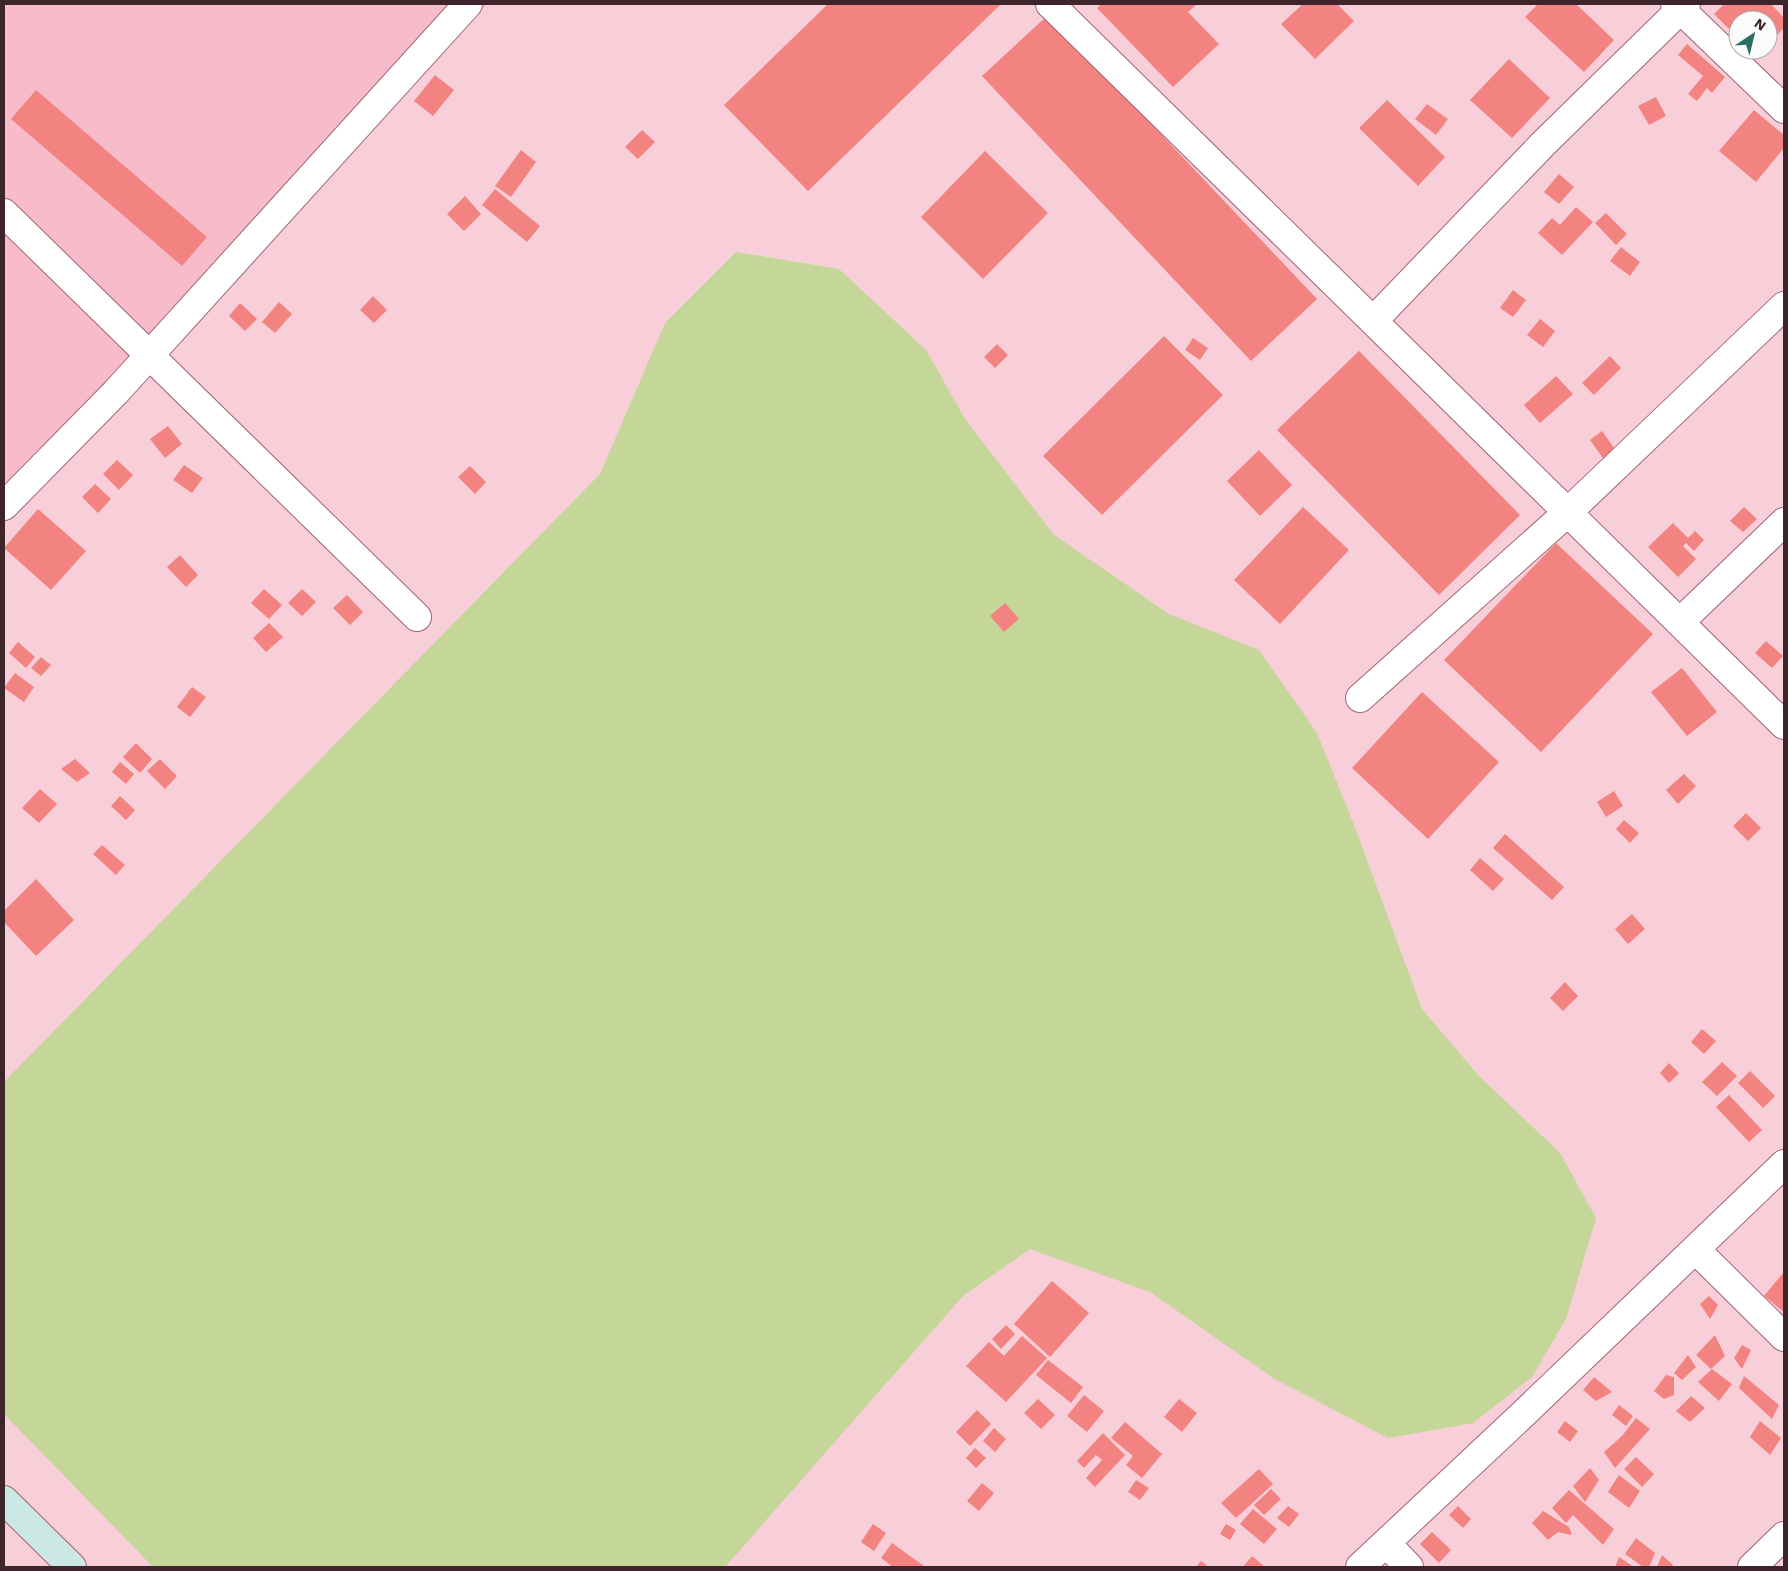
<svg xmlns="http://www.w3.org/2000/svg" width="1788" height="1571" font-family="'Work Sans',sans-serif">
	<style>
		.built { fill: #f7bbca }
		.green { fill: #c4d698 }
		.building { fill: #f28381 }
		.lines { fill: none; stroke-linecap: round; stroke-linejoin: round }
		.street-casing { stroke: #a06374; stroke-width: 30 }
		.secondary-casing { stroke: #a06374; stroke-width: 30 }
		.street { stroke: #fff; stroke-width: 28 }
		.secondary { stroke: #cbe8e4; stroke-width: 28 }
	</style>
	<rect width="100%" height="100%" fill="#f8ced8"/>
	<path class="built" d="M 4,4 L 487,4 L 4,492 Z"/>
	<path class="green" d="M 736,252 L 839,269 L 926,350 L 965,419 L 1054,535 L 1169,614 L 1259,650 L 1317,733 L 1354,825 L 1422,1009 L 1478,1075 L 1560,1153 L 1596,1218 L 1566,1319 L 1532,1377 L 1473,1423 L 1388,1438 L 1273,1378 L 1150,1292 L 1030,1249 L 963,1296 L 725,1567 L 153,1567 L 4,1414 L 4,1082 L 600,474 L 665,323 Z"/>
	<path class="building" d="M 828,4 L 1001,4 L 808,191 L 724,105 Z
		M 1102,4 L 1197,4 L 1188,12 L 1219,44 L 1173,87 L 1097,8 Z
		M 1303,4 L 1337,4 L 1354,21 L 1315,59 L 1281,24 Z
		M 1538,4 L 1576,4 L 1614,40 L 1584,72 L 1525,17 Z
		M 1724,4 L 1771,4 L 1784,18 L 1784,28 L 1768,44 L 1768,20 L 1738,20 L 1738,38 L 1714,14 Z
		M 1048,15 L 1317,299 L 1251,361 L 982,76 Z
		M 1687,44 L 1725,77 L 1712,93 L 1707,88 L 1697,101 L 1688,94 L 1703,76 L 1678,55 Z
		M 1509,59 L 1550,98 L 1512,138 L 1470,100 Z
		M 435,75 L 454,90 L 433,116 L 414,101 Z
		M 36,90 L 207,237 L 182,266 L 11,119 Z
		M 1656,97 L 1666,116 L 1649,125 L 1638,106 Z
		M 1387,100 L 1445,157 L 1418,186 L 1359,128 Z
		M 1427,104 L 1448,119 L 1436,135 L 1415,119 Z
		M 1754,110 L 1784,135 L 1784,148 L 1756,182 L 1719,151 Z
		M 642,130 L 655,142 L 638,159 L 625,147 Z
		M 521,150 L 536,162 L 511,197 L 495,186 Z
		M 985,151 L 1048,213 L 983,279 L 921,217 Z
		M 1559,174 L 1574,187 L 1559,204 L 1544,192 Z
		M 495,189 L 540,226 L 527,242 L 482,205 Z
		M 465,196 L 481,214 L 464,231 L 447,214 Z
		M 1576,207 L 1593,222 L 1562,255 L 1538,233 L 1552,218 L 1560,225 Z
		M 1606,213 L 1627,234 L 1616,245 L 1595,223 Z
		M 1621,247 L 1640,262 L 1630,276 L 1610,261 Z
		M 1513,290 L 1526,300 L 1513,317 L 1500,308 Z
		M 373,296 L 387,310 L 374,323 L 360,310 Z
		M 279,302 L 292,314 L 275,333 L 262,322 Z
		M 240,303 L 257,319 L 245,331 L 229,316 Z
		M 1540,319 L 1555,331 L 1543,347 L 1527,335 Z
		M 1164,336 L 1223,395 L 1102,515 L 1043,456 Z
		M 1193,338 L 1208,348 L 1200,360 L 1185,350 Z
		M 997,344 L 1008,355 L 995,368 L 984,357 Z
		M 1359,351 L 1520,515 L 1439,595 L 1277,430 Z
		M 1610,356 L 1621,368 L 1594,395 L 1582,383 Z
		M 1556,376 L 1573,394 L 1540,423 L 1524,405 Z
		M 168,426 L 182,444 L 165,458 L 150,439 Z
		M 1602,431 L 1617,452 L 1605,461 L 1590,440 Z
		M 1259,450 L 1292,485 L 1260,516 L 1227,481 Z
		M 117,460 L 133,475 L 119,490 L 103,474 Z
		M 184,465 L 203,478 L 192,493 L 173,480 Z
		M 470,466 L 486,482 L 475,494 L 458,477 Z
		M 95,484 L 111,499 L 98,513 L 82,497 Z
		M 1303,507 L 1349,550 L 1280,624 L 1234,580 Z
		M 1744,507 L 1757,519 L 1743,532 L 1730,521 Z
		M 38,509 L 86,551 L 51,590 L 4,548 Z
		M 1673,523 L 1688,538 L 1695,531 L 1704,540 L 1694,551 L 1686,543 L 1683,546 L 1696,559 L 1678,577 L 1648,547 Z
		M 1556,543 L 1653,634 L 1541,752 L 1444,660 Z
		M 180,555 L 198,575 L 186,587 L 167,567 Z
		M 264,589 L 282,605 L 269,619 L 251,603 Z
		M 302,589 L 316,602 L 302,616 L 288,603 Z
		M 347,595 L 363,612 L 350,625 L 333,608 Z
		M 1005,603 L 1019,619 L 1004,632 L 990,616 Z
		M 269,623 L 283,637 L 266,652 L 253,638 Z
		M 1766,641 L 1783,656 L 1772,668 L 1755,653 Z
		M 18,642 L 35,657 L 26,668 L 9,653 Z
		M 41,657 L 51,665 L 41,676 L 31,668 Z
		M 1682,668 L 1717,712 L 1687,736 L 1651,692 Z
		M 15,673 L 34,687 L 24,702 L 4,688 Z
		M 192,687 L 206,697 L 190,717 L 177,707 Z
		M 1422,692 L 1499,762 L 1428,839 L 1352,768 Z
		M 136,743 L 152,759 L 140,773 L 123,757 Z
		M 75,759 L 90,773 L 77,782 L 61,769 Z
		M 160,759 L 177,776 L 165,789 L 147,771 Z
		M 120,762 L 134,774 L 126,784 L 112,772 Z
		M 1684,774 L 1696,786 L 1678,804 L 1666,790 Z
		M 40,789 L 57,804 L 39,823 L 22,808 Z
		M 1614,791 L 1623,806 L 1606,817 L 1597,802 Z
		M 120,796 L 135,810 L 126,820 L 111,806 Z
		M 1746,813 L 1761,828 L 1748,841 L 1733,826 Z
		M 1624,820 L 1639,833 L 1630,843 L 1616,829 Z
		M 1505,834 L 1564,887 L 1552,900 L 1493,848 Z
		M 102,845 L 125,865 L 116,875 L 93,854 Z
		M 1480,858 L 1504,879 L 1493,891 L 1470,870 Z
		M 36,879 L 74,920 L 36,956 L 4,922 L 4,911 Z
		M 1632,914 L 1645,929 L 1628,944 L 1615,929 Z
		M 1565,982 L 1578,996 L 1563,1011 L 1550,998 Z
		M 1702,1029 L 1716,1041 L 1704,1054 L 1691,1042 Z
		M 1722,1062 L 1737,1076 L 1717,1096 L 1702,1082 Z
		M 1669,1063 L 1679,1073 L 1669,1083 L 1660,1073 Z
		M 1750,1071 L 1775,1096 L 1763,1108 L 1738,1083 Z
		M 1729,1095 L 1762,1130 L 1749,1142 L 1716,1107 Z
		M 1784,1272 L 1784,1312 L 1764,1296 Z
		M 1052,1281 L 1089,1313 L 1050,1357 L 1014,1324 Z
		M 1709,1296 L 1718,1305 L 1710,1319 L 1700,1304 Z
		M 1006,1325 L 1015,1334 L 1001,1349 L 992,1339 Z
		M 1715,1335 L 1725,1356 L 1711,1369 L 1696,1355 Z
		M 1022,1336 L 1047,1358 L 1006,1402 L 966,1366 L 989,1342 L 1004,1356 Z
		M 1742,1345 L 1751,1350 L 1742,1369 L 1734,1358 Z
		M 1688,1355 L 1696,1367 L 1682,1380 L 1674,1373 Z
		M 1048,1360 L 1083,1387 L 1071,1403 L 1036,1375 Z
		M 1712,1369 L 1732,1384 L 1719,1401 L 1698,1382 Z
		M 1666,1375 L 1674,1377 L 1674,1395 L 1664,1399 L 1654,1391 Z
		M 1744,1376 L 1779,1405 L 1772,1419 L 1739,1388 Z
		M 1594,1377 L 1612,1392 L 1596,1401 L 1583,1390 Z
		M 1084,1395 L 1104,1411 L 1087,1432 L 1067,1416 Z
		M 1691,1396 L 1705,1408 L 1690,1422 L 1676,1411 Z
		M 1038,1399 L 1055,1415 L 1041,1429 L 1024,1413 Z
		M 1179,1399 L 1197,1413 L 1182,1432 L 1164,1417 Z
		M 1619,1405 L 1633,1416 L 1626,1426 L 1612,1415 Z
		M 977,1410 L 991,1424 L 970,1446 L 956,1432 Z
		M 1636,1418 L 1650,1429 L 1615,1468 L 1604,1452 L 1622,1436 Z
		M 1565,1421 L 1578,1431 L 1570,1442 L 1557,1432 Z
		M 1760,1421 L 1781,1438 L 1770,1455 L 1750,1437 Z
		M 1125,1422 L 1162,1454 L 1142,1478 L 1126,1465 L 1133,1456 L 1111,1438 Z
		M 994,1428 L 1006,1439 L 995,1452 L 983,1441 Z
		M 1103,1433 L 1125,1455 L 1095,1487 L 1086,1478 L 1102,1460 L 1096,1455 L 1084,1468 L 1077,1461 Z
		M 975,1448 L 986,1458 L 976,1468 L 966,1458 Z
		M 1636,1457 L 1654,1474 L 1642,1487 L 1624,1469 Z
		M 1590,1468 L 1599,1480 L 1585,1502 L 1573,1486 Z
		M 1259,1469 L 1273,1484 L 1236,1518 L 1221,1503 Z
		M 1619,1475 L 1640,1491 L 1629,1508 L 1608,1492 Z
		M 1136,1480 L 1149,1488 L 1140,1500 L 1128,1492 Z
		M 982,1483 L 994,1493 L 979,1511 L 967,1501 Z
		M 1271,1489 L 1281,1499 L 1264,1515 L 1254,1505 Z
		M 1569,1490 L 1614,1529 L 1603,1545 L 1573,1515 L 1566,1523 L 1552,1508 Z
		M 1288,1506 L 1299,1514 L 1289,1527 L 1277,1518 Z
		M 1458,1506 L 1471,1519 L 1463,1528 L 1449,1515 Z
		M 1253,1509 L 1277,1529 L 1264,1544 L 1240,1524 Z
		M 1543,1511 L 1569,1527 L 1572,1535 L 1558,1532 L 1548,1540 L 1532,1523 Z
		M 873,1524 L 886,1533 L 874,1551 L 861,1542 Z
		M 1226,1524 L 1236,1530 L 1230,1540 L 1220,1534 Z
		M 1432,1532 L 1451,1550 L 1439,1563 L 1420,1544 Z
		M 1636,1538 L 1655,1553 L 1649,1567 L 1643,1567 L 1625,1554 Z
		M 892,1543 L 924,1566 L 923,1567 L 893,1567 L 881,1558 Z
		M 1662,1555 L 1673,1565 L 1672,1567 L 1657,1567 Z
		M 1252,1556 L 1265,1567 L 1243,1567 Z
		M 1619,1557 L 1634,1567 L 1615,1567 Z
		M 1201,1561 L 1209,1567 L 1196,1567 Z"/>
	<g class="lines">
		<g class="street-casing">
			<path id="street" d="M 1050,4 L 1373,321
				M 1675,4 L 1784,109
				M 1686,4 L 1543,144 L 1373,321 L 1784,725
				M 4,213 L 417,617
				M 4,506 L 116,392 L 468,4
				M 1680,622 L 1784,522
				M 1360,698 L 1567,513 L 1784,306
				M 1696,1250 L 1784,1337
				M 1386,1543 L 1409,1567
				M 1360,1567 L 1519,1418 L 1784,1164
				M 1752,1567 L 1784,1536"/>
		</g>
		<g class="secondary-casing">
			<path id="secondary" d="M 4,1500 L 72,1567"/>
		</g>
		<use href="#street" class="street"/>
		<use href="#secondary" class="secondary"/>
	</g>
	<rect width="1788" height="1571" fill="none" stroke="#3e252c" stroke-width="10"/>
	<g transform="translate(1753 35) rotate(35)"><circle r="24" fill="#fbfbfb" stroke="#afa5a8"/>
	<path d="M0-4L9 19L0 12L-9 19Z" fill="#286e64"/>
	<text y="-8" font-size="14" font-weight="bold" text-anchor="middle" fill="#3e252c">N</text>
	</g>
</svg>
